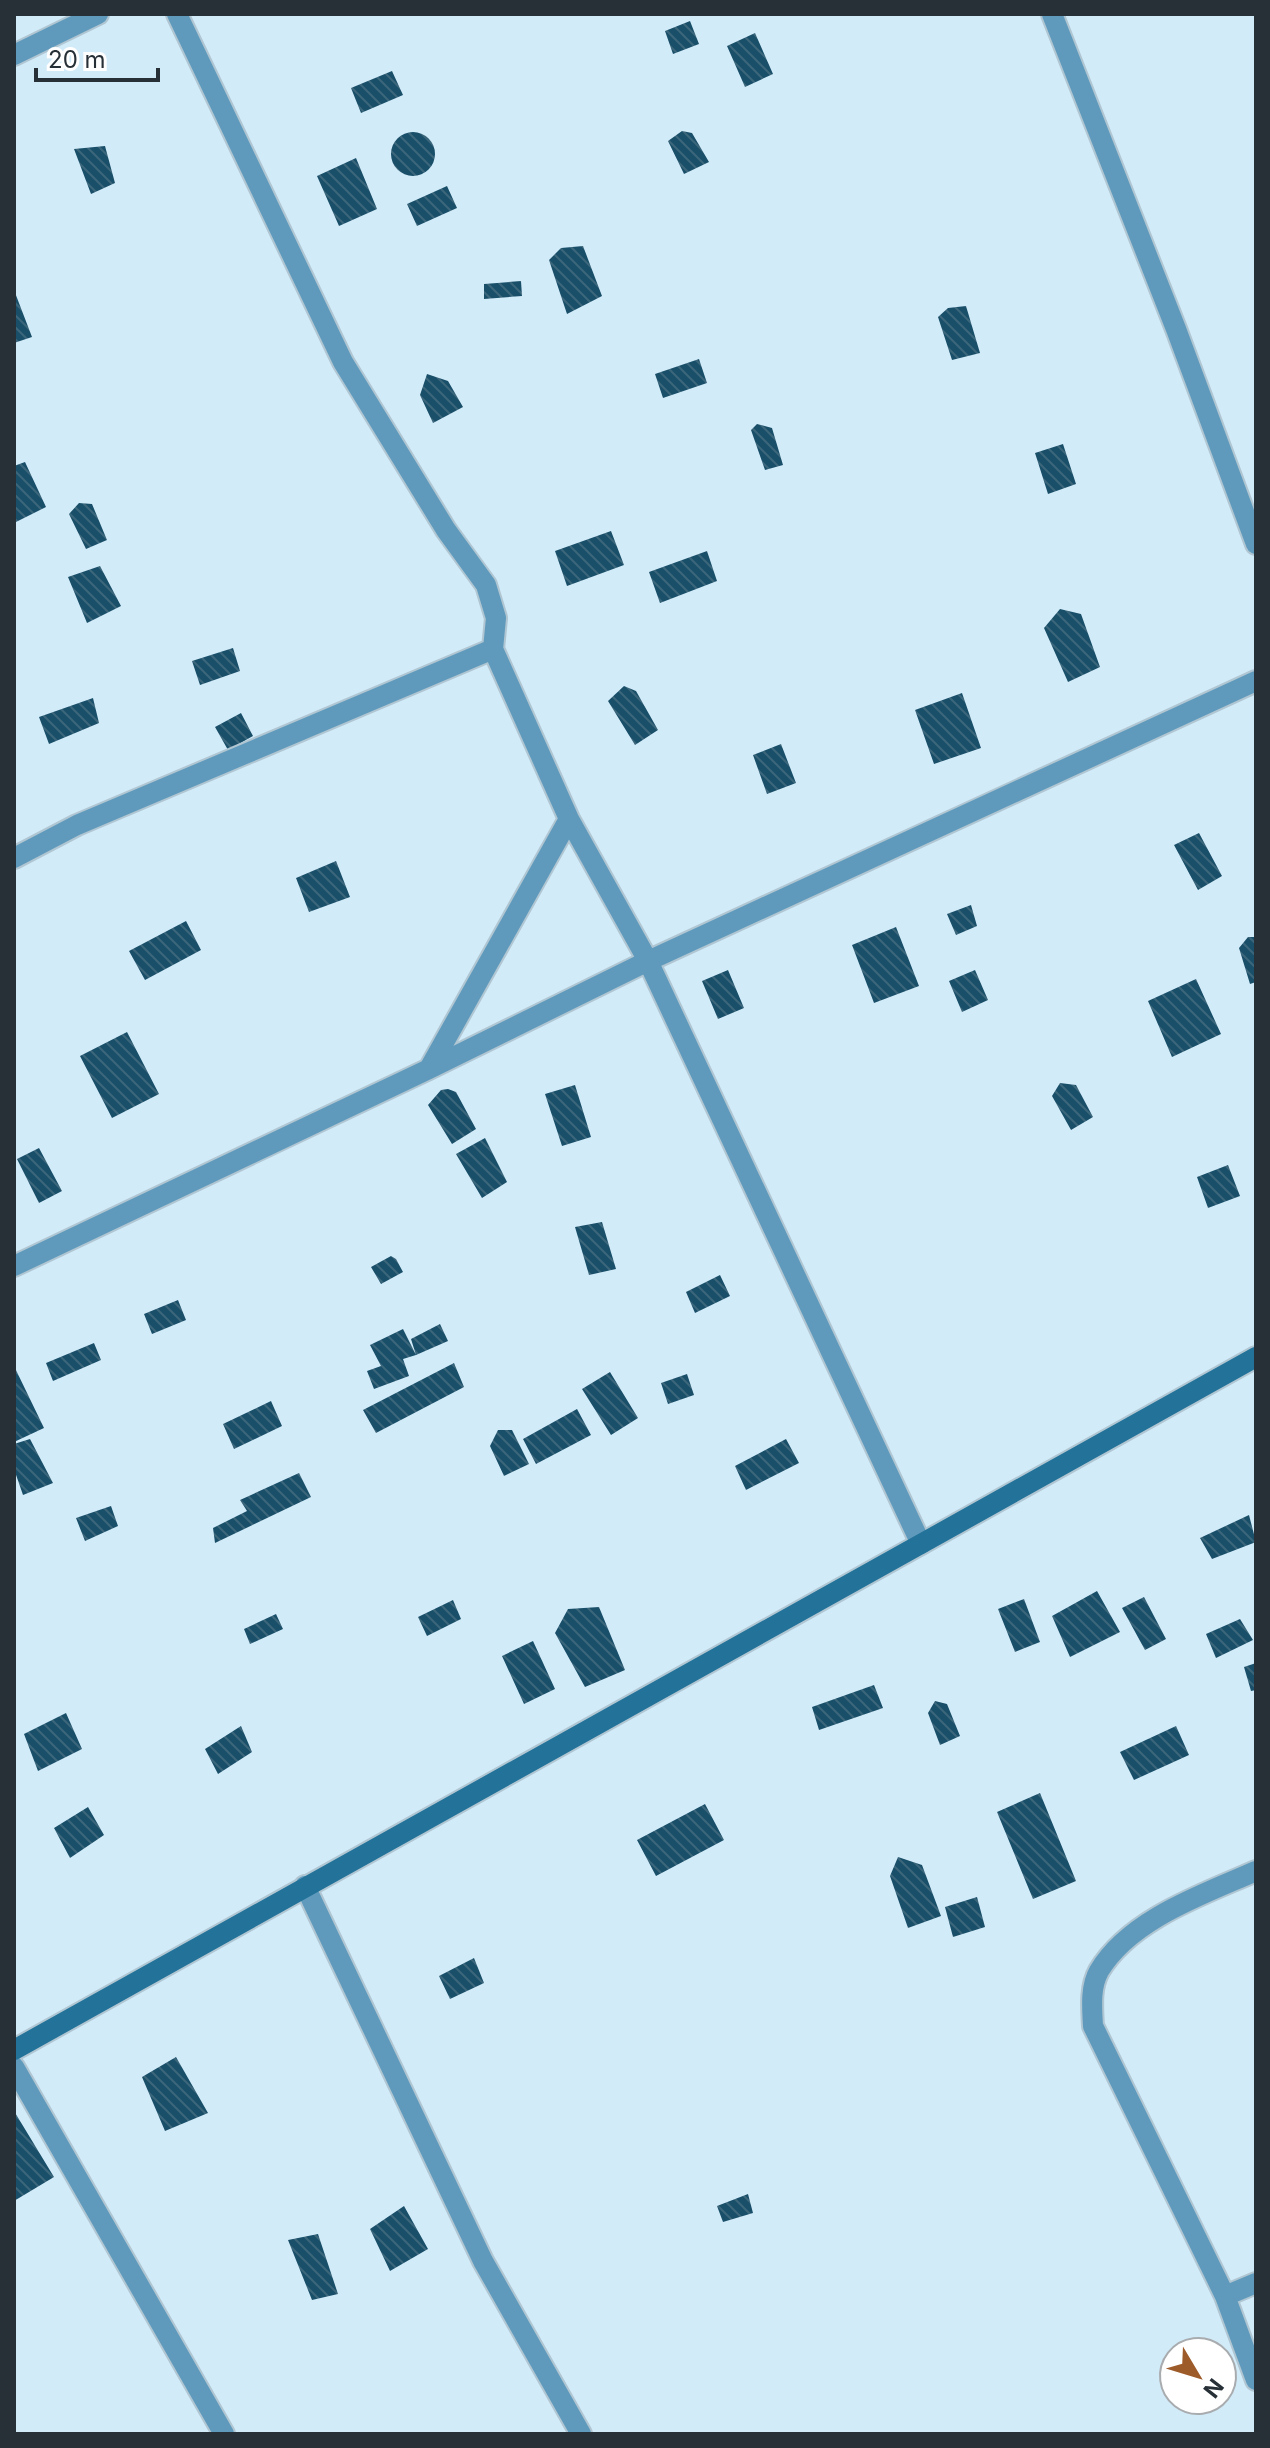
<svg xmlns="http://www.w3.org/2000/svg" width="1270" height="2448" font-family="Inter,sans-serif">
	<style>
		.building { fill: url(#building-back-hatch) }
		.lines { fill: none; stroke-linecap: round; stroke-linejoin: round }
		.street-casing { stroke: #b0c6d2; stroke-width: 24 }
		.secondary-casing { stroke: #b0c6d2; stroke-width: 24 }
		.street { stroke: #5f9abc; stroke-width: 20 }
		.secondary { stroke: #227299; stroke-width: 20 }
	</style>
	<defs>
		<pattern id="building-back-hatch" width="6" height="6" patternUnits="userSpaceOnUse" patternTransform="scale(2)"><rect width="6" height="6" fill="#1a4f69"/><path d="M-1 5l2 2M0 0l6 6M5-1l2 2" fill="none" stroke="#3b667b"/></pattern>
	</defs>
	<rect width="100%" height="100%" fill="#d2ebf9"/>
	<path class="building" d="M 690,21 L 699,44 L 673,54 L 665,31 Z
		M 755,33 L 773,74 L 745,87 L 727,46 Z
		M 392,71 L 403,95 L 361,113 L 351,88 Z
		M 682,131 L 692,133 L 709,162 L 684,174 L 668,141 Z
		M391 154a22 22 0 1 1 44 0a22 22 0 1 1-44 0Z
		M 105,146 L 115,183 L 91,194 L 74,149 Z
		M 356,158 L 377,209 L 339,226 L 317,176 Z
		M 447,186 L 457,208 L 417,226 L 407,204 Z
		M 583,246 L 602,296 L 567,314 L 549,260 L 561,248 Z
		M 521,281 L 522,296 L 484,299 L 484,284 Z
		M 14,290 L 32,337 L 14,343 Z
		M 966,306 L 980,353 L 952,360 L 938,317 L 948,308 Z
		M 699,359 L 707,383 L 663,398 L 655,374 Z
		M 427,374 L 448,381 L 463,407 L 433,423 L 420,395 Z
		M 757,424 L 772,428 L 783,465 L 765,470 L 751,430 Z
		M 1063,444 L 1076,484 L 1048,494 L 1035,453 Z
		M 25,462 L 46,507 L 14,523 L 14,466 Z
		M 79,503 L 92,504 L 107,540 L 86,549 L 69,514 Z
		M 611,531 L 624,565 L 567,586 L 555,551 Z
		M 707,551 L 717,581 L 660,603 L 649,572 Z
		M 100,566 L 121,606 L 87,623 L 68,577 Z
		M 1060,609 L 1081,614 L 1100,667 L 1068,682 L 1044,628 Z
		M 233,648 L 240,671 L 200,685 L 192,661 Z
		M 624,686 L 636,691 L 658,730 L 635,745 L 608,701 Z
		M 962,693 L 981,748 L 934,764 L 915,710 Z
		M 93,698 L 99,723 L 49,744 L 39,717 Z
		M 241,713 L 253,736 L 228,750 L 215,727 Z
		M 781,744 L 796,783 L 767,794 L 753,755 Z
		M 1199,833 L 1222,876 L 1198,890 L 1174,845 Z
		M 336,861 L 350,897 L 309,912 L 296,878 Z
		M 971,905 L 977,926 L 956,935 L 947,914 Z
		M 186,921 L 201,950 L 145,980 L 129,951 Z
		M 896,927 L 919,986 L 874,1003 L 852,945 Z
		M 1248,937 L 1256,937 L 1256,982 L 1250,984 L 1239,948 Z
		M 728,970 L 744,1008 L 718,1019 L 702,981 Z
		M 975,970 L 988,1000 L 962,1012 L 949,981 Z
		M 1196,979 L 1221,1034 L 1172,1057 L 1148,1001 Z
		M 127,1032 L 159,1094 L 112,1118 L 80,1056 Z
		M 1060,1083 L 1076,1085 L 1093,1117 L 1071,1130 L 1052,1096 Z
		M 575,1085 L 591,1137 L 562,1146 L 545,1094 Z
		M 448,1089 L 456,1092 L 476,1129 L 452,1144 L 428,1105 L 441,1090 Z
		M 485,1138 L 507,1182 L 482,1198 L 456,1154 Z
		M 39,1148 L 62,1191 L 39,1203 L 17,1159 Z
		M 1228,1165 L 1240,1196 L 1208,1208 L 1197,1177 Z
		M 602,1222 L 616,1269 L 589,1275 L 575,1227 Z
		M 391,1256 L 396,1259 L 403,1272 L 381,1284 L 371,1267 Z
		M 720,1275 L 730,1296 L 695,1313 L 686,1292 Z
		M 178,1300 L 186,1320 L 152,1334 L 144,1314 Z
		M 440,1324 L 448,1341 L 416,1355 L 403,1359 L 409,1376 L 374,1389 L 367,1371 L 381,1366 L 370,1345 L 403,1329 L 416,1355 L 411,1339 Z
		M 94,1343 L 101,1360 L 53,1381 L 46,1363 Z
		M 454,1363 L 464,1387 L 376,1433 L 363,1410 Z
		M 14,1366 L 44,1428 L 14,1442 Z
		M 610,1372 L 638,1418 L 611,1435 L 582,1389 Z
		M 687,1374 L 694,1395 L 668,1404 L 661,1383 Z
		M 271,1401 L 282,1426 L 234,1449 L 223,1424 Z
		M 577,1409 L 591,1435 L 536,1464 L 523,1439 Z
		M 498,1430 L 512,1430 L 529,1464 L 504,1476 L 490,1446 Z
		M 30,1439 L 53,1483 L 23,1495 L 14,1469 L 14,1444 Z
		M 786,1439 L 799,1463 L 746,1490 L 735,1466 Z
		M 299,1473 L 311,1497 L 215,1543 L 213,1528 L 247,1511 L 240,1500 Z
		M 111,1506 L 118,1526 L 85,1541 L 76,1518 Z
		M 1249,1515 L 1256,1542 L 1212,1559 L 1200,1538 Z
		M 1097,1591 L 1120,1632 L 1070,1657 L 1052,1616 Z
		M 1144,1597 L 1166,1639 L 1145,1650 L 1122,1608 Z
		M 1024,1599 L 1040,1642 L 1015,1652 L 998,1609 Z
		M 453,1600 L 461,1619 L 427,1636 L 418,1617 Z
		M 599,1607 L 625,1670 L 585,1687 L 555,1633 L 568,1609 Z
		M 276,1614 L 283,1629 L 250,1644 L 244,1629 Z
		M 1240,1619 L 1253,1640 L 1216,1658 L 1206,1634 Z
		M 533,1641 L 555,1689 L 524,1704 L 502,1656 Z
		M 1256,1663 L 1256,1690 L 1251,1691 L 1244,1667 Z
		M 874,1685 L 883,1708 L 819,1730 L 812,1707 Z
		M 935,1701 L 947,1704 L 960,1736 L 940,1745 L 928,1713 Z
		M 66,1713 L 82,1749 L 38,1771 L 24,1734 Z
		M 241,1726 L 252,1752 L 218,1774 L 205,1749 Z
		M 1176,1726 L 1189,1755 L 1134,1780 L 1120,1752 Z
		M 1040,1793 L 1076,1881 L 1033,1899 L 997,1812 Z
		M 705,1804 L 724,1840 L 656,1876 L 637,1840 Z
		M 88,1807 L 104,1835 L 70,1858 L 54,1828 Z
		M 898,1857 L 922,1865 L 941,1916 L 908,1928 L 890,1876 Z
		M 977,1897 L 985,1927 L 953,1937 L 945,1907 Z
		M 474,1958 L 484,1983 L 450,1999 L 439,1976 Z
		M 176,2057 L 208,2113 L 165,2131 L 142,2077 Z
		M 14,2111 L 54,2177 L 14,2201 Z
		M 748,2194 L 753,2213 L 723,2222 L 717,2206 Z
		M 404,2206 L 428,2249 L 390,2271 L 370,2229 Z
		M 318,2234 L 338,2294 L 312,2300 L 288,2240 Z"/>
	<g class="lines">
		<g class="street-casing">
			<path id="street" d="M 177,14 L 343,362 L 446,530 L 486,585 L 496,618 L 493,649 L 569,819 L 648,961 L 921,1544
				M 1052,14 L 1176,329 L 1256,544
				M 14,55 L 98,14
				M 14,858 L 77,825 L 493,649
				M 429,1069 L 569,819
				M 14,1266 L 429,1069 L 648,961 L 1256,681
				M 1256,1871 C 1204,1894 1130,1919 1099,1971 C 1090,1987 1092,2008 1093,2026 L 1225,2296 L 1256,2380
				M 305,1886 L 483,2261 L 581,2434
				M 14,2067 L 224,2434
				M 1225,2296 L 1256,2283"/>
		</g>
		<g class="secondary-casing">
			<path id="secondary" d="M 14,2050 L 1256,1357"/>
		</g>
		<use href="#street" class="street"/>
		<use href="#secondary" class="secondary"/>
	</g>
	<rect width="1270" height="2448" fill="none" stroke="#273036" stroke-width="32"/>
	<g transform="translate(1198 2376) rotate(128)"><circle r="38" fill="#ffffff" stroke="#a9acaf" stroke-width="2"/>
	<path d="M0-6L14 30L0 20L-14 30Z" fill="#9e5b2a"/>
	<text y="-12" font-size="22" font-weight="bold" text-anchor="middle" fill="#273036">N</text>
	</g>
	<path d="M36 68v12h122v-12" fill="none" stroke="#273036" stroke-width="4"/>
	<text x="48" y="68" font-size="24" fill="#273036" stroke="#ffffff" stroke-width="6" paint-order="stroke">20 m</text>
</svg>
